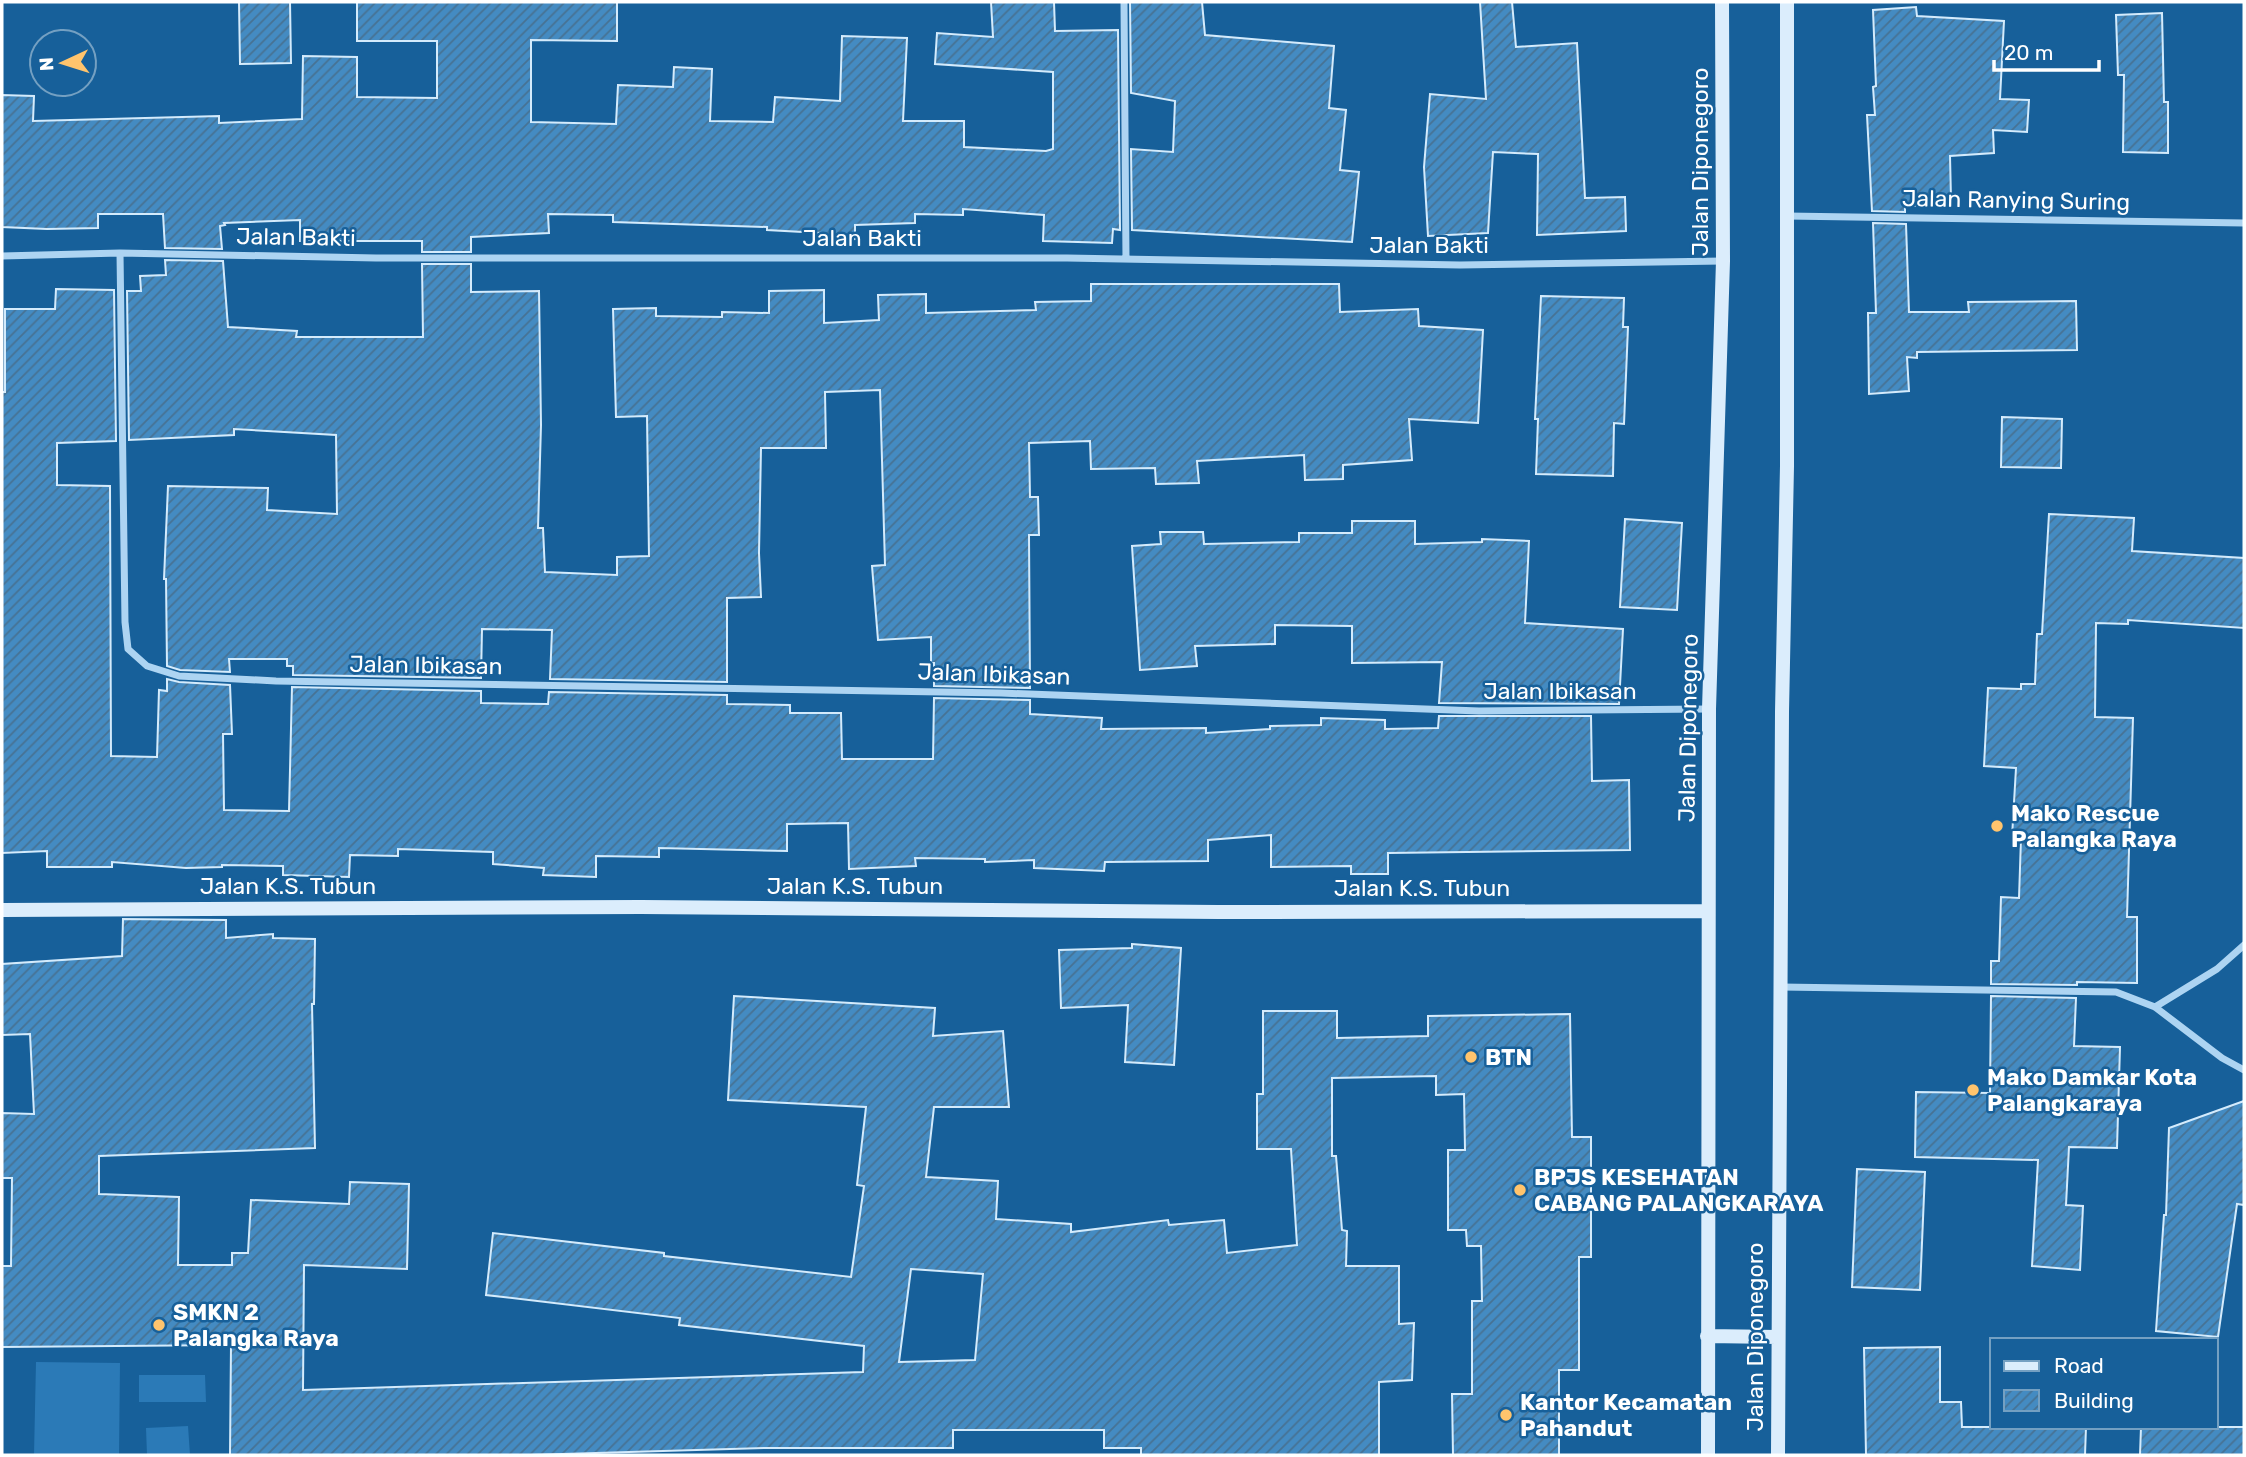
<svg xmlns="http://www.w3.org/2000/svg" width="2246" height="1457" font-family="Rubik,sans-serif">
	<style>
		.pitch { fill: #2b7ab7 }
		.building { fill: url(#building-hatch); stroke: #d4ebfc; stroke-width: 2; fill-rule: evenodd }
		.lines { fill: none; stroke-linecap: round; stroke-linejoin: round }
		.street { stroke: #add4f2; stroke-width: 7 }
		.secondary { stroke: #dbedfc; stroke-width: 14 }
		.poi-dot { fill: #ffc46d; stroke: #17609a; stroke-width: 2.5 }
		.labels { text-anchor: middle; stroke-width: 5; stroke-linejoin: round; paint-order: stroke }
		.street-label { font-size: 23px; fill: #fff; stroke: #17609a }
		.poi-label { font-size: 23px; font-weight: bold; fill: #fff; stroke: #17609a; text-anchor: start }
	</style>
	<defs>
		<pattern id="building-hatch" width="6" height="6" patternUnits="userSpaceOnUse" patternTransform="scale(1.75)"><rect width="6" height="6" fill="#448bc2"/><path d="M-1 1l2-2M0 6l6-6M5 7l2-2" fill="none" stroke="#477293"/></pattern>
	</defs>
	<rect width="100%" height="100%" fill="#17609a"/>
	<path class="pitch" d="M 36,1362 L 120,1363 L 119,1455 L 34,1455 Z
		M 139,1375 L 205,1375 L 206,1402 L 139,1402 Z
		M 188,1426 L 190,1455 L 147,1455 L 146,1428 Z"/>
	<path class="building" d="M 239,2 L 290,2 L 291,63 L 240,64 Z
		M 357,2 L 617,2 L 617,41 L 531,40 L 531,122 L 616,124 L 618,85 L 673,87 L 674,67 L 712,69 L 710,121 L 773,122 L 775,97 L 840,101 L 842,36 L 907,38 L 903,121 L 964,121 L 964,147 L 1046,151 L 1053,149 L 1053,72 L 935,64 L 937,33 L 993,37 L 991,2 L 1054,2 L 1055,31 L 1118,30 L 1120,230 L 1113,229 L 1112,243 L 1043,241 L 1044,215 L 963,209 L 963,215 L 915,214 L 915,223 L 855,225 L 855,239 L 821,241 L 821,233 L 767,230 L 767,227 L 613,222 L 613,215 L 548,214 L 549,233 L 471,237 L 471,252 L 422,252 L 422,241 L 300,241 L 300,220 L 224,223 L 225,225 L 220,226 L 222,249 L 165,248 L 163,214 L 98,214 L 98,228 L 47,229 L 2,227 L 2,95 L 34,96 L 33,121 L 219,116 L 219,123 L 302,119 L 303,56 L 357,57 L 357,97 L 437,98 L 437,41 L 357,41 Z
		M 1130,2 L 1202,2 L 1205,35 L 1334,46 L 1329,108 L 1346,110 L 1340,170 L 1359,172 L 1352,242 L 1132,230 L 1131,149 L 1173,152 L 1175,101 L 1131,93 Z
		M 1480,2 L 1512,2 L 1516,47 L 1577,43 L 1585,198 L 1625,197 L 1626,231 L 1537,235 L 1538,154 L 1493,152 L 1488,233 L 1428,236 L 1424,167 L 1430,94 L 1486,99 Z
		M 1916,7 L 1917,16 L 2004,21 L 2000,99 L 2029,100 L 2027,132 L 1993,130 L 1994,153 L 1950,156 L 1951,199 L 1920,200 L 1921,205 L 1905,207 L 1905,212 L 1872,211 L 1867,115 L 1875,115 L 1873,87 L 1876,86 L 1873,10 Z
		M 2162,13 L 2164,102 L 2168,102 L 2168,153 L 2123,152 L 2124,75 L 2118,75 L 2116,15 Z
		M 1873,223 L 1906,224 L 1909,312 L 1969,312 L 1968,302 L 2076,301 L 2077,350 L 1917,352 L 1917,358 L 1907,357 L 1909,391 L 1869,394 L 1868,313 L 1876,313 Z
		M 165,260 L 223,261 L 228,327 L 297,331 L 296,337 L 423,337 L 422,264 L 471,264 L 471,292 L 539,291 L 541,425 L 538,528 L 543,528 L 545,572 L 617,575 L 617,557 L 649,556 L 647,416 L 616,417 L 613,309 L 656,308 L 656,316 L 722,317 L 722,312 L 769,313 L 769,291 L 824,290 L 824,323 L 879,320 L 878,295 L 926,294 L 926,313 L 1036,310 L 1035,302 L 1091,301 L 1091,284 L 1339,284 L 1340,312 L 1418,309 L 1419,326 L 1483,330 L 1478,423 L 1409,419 L 1412,460 L 1343,465 L 1343,479 L 1305,480 L 1304,455 L 1197,461 L 1199,483 L 1156,484 L 1155,468 L 1091,469 L 1090,441 L 1029,443 L 1030,497 L 1038,497 L 1039,535 L 1029,535 L 1030,688 L 934,686 L 934,663 L 931,663 L 931,637 L 878,640 L 872,566 L 885,565 L 880,390 L 825,392 L 826,448 L 761,448 L 759,553 L 761,597 L 727,598 L 727,682 L 550,679 L 552,630 L 482,629 L 481,678 L 293,675 L 293,666 L 287,666 L 287,659 L 229,659 L 230,672 L 180,670 L 167,666 L 166,579 L 164,579 L 168,486 L 268,488 L 267,510 L 337,514 L 336,435 L 234,429 L 234,435 L 129,440 L 127,291 L 141,291 L 140,276 L 166,275 Z
		M 56,289 L 114,290 L 116,441 L 57,443 L 57,485 L 110,486 L 111,756 L 157,757 L 159,690 L 167,691 L 167,679 L 179,682 L 230,685 L 232,734 L 223,734 L 224,810 L 289,811 L 292,687 L 481,691 L 481,703 L 548,704 L 549,692 L 727,695 L 727,704 L 790,705 L 790,713 L 841,713 L 842,759 L 933,759 L 934,698 L 1030,700 L 1030,714 L 1102,718 L 1101,729 L 1206,728 L 1206,733 L 1270,729 L 1270,726 L 1321,725 L 1321,718 L 1385,720 L 1385,729 L 1438,728 L 1439,716 L 1591,716 L 1592,781 L 1629,780 L 1630,850 L 1388,853 L 1388,874 L 1351,874 L 1351,866 L 1271,867 L 1271,835 L 1208,840 L 1208,861 L 1105,862 L 1104,871 L 1034,868 L 1034,860 L 985,862 L 985,859 L 915,858 L 916,866 L 849,869 L 848,823 L 787,824 L 787,851 L 659,848 L 659,857 L 596,856 L 596,877 L 543,875 L 544,868 L 493,864 L 493,852 L 398,849 L 398,856 L 350,855 L 349,877 L 283,875 L 283,866 L 222,865 L 222,867 L 186,868 L 112,862 L 112,867 L 47,867 L 47,851 L 2,853 L 2,392 L 5,392 L 5,309 L 55,309 Z
		M 1541,296 L 1624,298 L 1623,327 L 1628,327 L 1624,424 L 1614,423 L 1613,476 L 1536,474 L 1538,419 L 1535,419 Z
		M 2002,417 L 2062,419 L 2061,468 L 2001,467 Z
		M 2049,514 L 2134,518 L 2132,551 L 2244,558 L 2244,628 L 2128,620 L 2128,624 L 2096,623 L 2095,717 L 2133,718 L 2127,917 L 2137,917 L 2137,983 L 2077,982 L 2077,985 L 1991,984 L 1991,961 L 1999,961 L 2001,897 L 2019,898 L 2021,838 L 2012,837 L 2016,768 L 1984,766 L 1988,688 L 2021,689 L 2021,684 L 2035,684 L 2037,634 L 2042,634 Z
		M 1625,519 L 1682,523 L 1677,610 L 1620,607 Z
		M 1352,521 L 1415,521 L 1415,544 L 1482,542 L 1482,539 L 1529,541 L 1525,623 L 1623,629 L 1619,704 L 1439,703 L 1442,662 L 1352,663 L 1352,626 L 1275,625 L 1275,644 L 1195,646 L 1197,666 L 1140,670 L 1132,546 L 1161,544 L 1160,532 L 1203,532 L 1204,544 L 1299,542 L 1299,533 L 1352,533 Z
		M 123,919 L 226,920 L 226,938 L 273,934 L 273,938 L 315,939 L 314,1004 L 312,1004 L 315,1148 L 99,1156 L 99,1194 L 179,1197 L 178,1265 L 232,1265 L 232,1253 L 248,1253 L 251,1200 L 349,1204 L 350,1182 L 409,1184 L 407,1269 L 304,1265 L 303,1390 L 863,1372 L 864,1346 L 679,1325 L 680,1318 L 486,1295 L 493,1233 L 664,1253 L 664,1256 L 851,1277 L 864,1186 L 857,1185 L 866,1107 L 728,1100 L 734,996 L 935,1008 L 933,1036 L 1003,1031 L 1009,1107 L 934,1107 L 926,1177 L 998,1181 L 996,1219 L 1071,1224 L 1071,1232 L 1168,1220 L 1169,1225 L 1224,1220 L 1227,1253 L 1297,1245 L 1291,1149 L 1257,1149 L 1257,1094 L 1263,1094 L 1263,1011 L 1337,1011 L 1337,1038 L 1428,1036 L 1428,1016 L 1570,1014 L 1572,1137 L 1591,1137 L 1591,1257 L 1579,1257 L 1579,1370 L 1559,1370 L 1559,1455 L 1453,1455 L 1452,1394 L 1472,1394 L 1472,1301 L 1482,1301 L 1481,1246 L 1467,1246 L 1466,1230 L 1448,1230 L 1448,1150 L 1465,1150 L 1464,1094 L 1436,1095 L 1436,1076 L 1332,1078 L 1332,1156 L 1336,1156 L 1342,1230 L 1347,1231 L 1346,1266 L 1399,1266 L 1399,1324 L 1414,1323 L 1412,1380 L 1379,1382 L 1379,1455 L 1141,1455 L 1141,1448 L 1104,1448 L 1104,1430 L 953,1430 L 953,1448 L 765,1448 L 528,1455 L 230,1455 L 231,1345 L 2,1347 L 2,1266 L 11,1266 L 12,1178 L 2,1178 L 2,1113 L 34,1114 L 30,1034 L 2,1035 L 2,964 L 122,956 ZM 911,1269 L 983,1274 L 975,1360 L 899,1362 Z
		M 1132,944 L 1181,948 L 1174,1065 L 1125,1062 L 1128,1005 L 1061,1008 L 1059,950 L 1132,948 Z
		M 1991,996 L 2076,998 L 2074,1046 L 2120,1047 L 2117,1148 L 2069,1147 L 2066,1205 L 2083,1206 L 2080,1270 L 2032,1266 L 2038,1160 L 1915,1157 L 1916,1092 L 1990,1093 Z
		M 2244,1101 L 2244,1205 L 2237,1204 L 2218,1337 L 2156,1331 L 2164,1215 L 2166,1215 L 2169,1128 Z
		M 1857,1169 L 1925,1172 L 1920,1290 L 1852,1287 Z
		M 1940,1347 L 1940,1402 L 1961,1402 L 1962,1427 L 2086,1427 L 2085,1455 L 1866,1455 L 1864,1348 Z
		M 2141,1427 L 2244,1427 L 2244,1455 L 2140,1455 Z"/>
	<g class="lines">
		<path class="street" d="M 1124,2 L 1126,259
			M 1787,216 L 2244,223
			M 120,253 L 125,622 L 128,649 L 147,666 L 179,676 L 276,681 L 1001,693 L 1479,711 L 1709,709
			M 2,256 L 120,253 L 376,258 L 1067,258 L 1460,265 L 1723,261
			M 1781,987 L 2116,992 L 2155,1007 L 2222,1058 L 2244,1070
			M 2155,1007 L 2217,969 L 2244,945"/>
		<path class="secondary" d="M 2,910 L 641,907 L 1218,912 L 1708,911
			M 1707,1336 L 1777,1337
			M 1708,1455 L 1709,709 L 1723,261 L 1722,2
			M 1778,1455 L 1782,712 L 1787,466 L 1787,2"/>
	</g>
	<g class="poi-dot">
		<circle cx="1997" cy="826" r="7"/>
		<circle cx="1471" cy="1057" r="7"/>
		<circle cx="1973" cy="1090" r="7"/>
		<circle cx="1520" cy="1190" r="7"/>
		<circle cx="159" cy="1325" r="7"/>
		<circle cx="1506" cy="1415" r="7"/>
	</g>
	<g class="labels">
		<g class="street-label">
			<text transform="translate(1700 162) rotate(-90)" y="8">Jalan Diponegoro</text>
			<text transform="translate(2016 200) rotate(1)" y="8">Jalan Ranying Suring</text>
			<text transform="translate(296 237) rotate(1)" y="8">Jalan Bakti</text>
			<text x="862" y="246">Jalan Bakti</text>
			<text x="1429" y="253">Jalan Bakti</text>
			<text transform="translate(426 665) rotate(1)" y="8">Jalan Ibikasan</text>
			<text transform="translate(994 674) rotate(2)" y="8">Jalan Ibikasan</text>
			<text x="1560" y="699">Jalan Ibikasan</text>
			<text transform="translate(1688 728) rotate(-89)" y="8">Jalan Diponegoro</text>
			<text x="288" y="894">Jalan K.S. Tubun</text>
			<text x="855" y="894">Jalan K.S. Tubun</text>
			<text x="1422" y="896">Jalan K.S. Tubun</text>
			<text transform="translate(1755 1337) rotate(-90)" y="8">Jalan Diponegoro</text>
		</g>
		<g class="poi-label">
			<text x="2011" y="821">Mako Rescue<tspan x="2011" dy="26">Palangka Raya</tspan></text>
			<text x="1485" y="1065">BTN</text>
			<text x="1987" y="1085">Mako Damkar Kota<tspan x="1987" dy="26">Palangkaraya</tspan></text>
			<text x="1534" y="1185">BPJS KESEHATAN<tspan x="1534" dy="26">CABANG PALANGKARAYA</tspan></text>
			<text x="173" y="1320">SMKN 2<tspan x="173" dy="26">Palangka Raya</tspan></text>
			<text x="1520" y="1410">Kantor Kecamatan<tspan x="1520" dy="26">Pahandut</tspan></text>
		</g>
	</g>
	<rect width="2246" height="1457" fill="none" stroke="#ffffff" stroke-width="7"/>
	<rect x="1990" y="1338" width="228" height="91" fill="#17609a" stroke="#74a0c2" stroke-width="2"/>
	<rect x="2004" y="1361" width="35" height="10" fill="#dbedfc" stroke="#74a0c2" stroke-width="2"/>
	<text x="2054" y="1373" font-size="21" fill="#ffffff">Road</text>
	<rect x="2004" y="1390" width="35" height="21" fill="url(#building-hatch)" stroke="#74a0c2" stroke-width="2"/>
	<text x="2054" y="1408" font-size="21" fill="#ffffff">Building</text>
	<g transform="translate(63 63) rotate(266)"><circle r="33" fill="#17609a" stroke="#74a0c2" stroke-width="2"/>
	<path d="M0-5L12 26L0 18L-12 26Z" fill="#ffc46d"/>
	<text y="-10" font-size="19" font-weight="bold" text-anchor="middle" fill="#ffffff">N</text>
	</g>
	<path d="M1994 60v10h105v-10" fill="none" stroke="#ffffff" stroke-width="3.5"/>
	<text x="2004" y="60" font-size="21" fill="#ffffff" stroke="#17609a" stroke-width="5" paint-order="stroke">20 m</text>
</svg>
